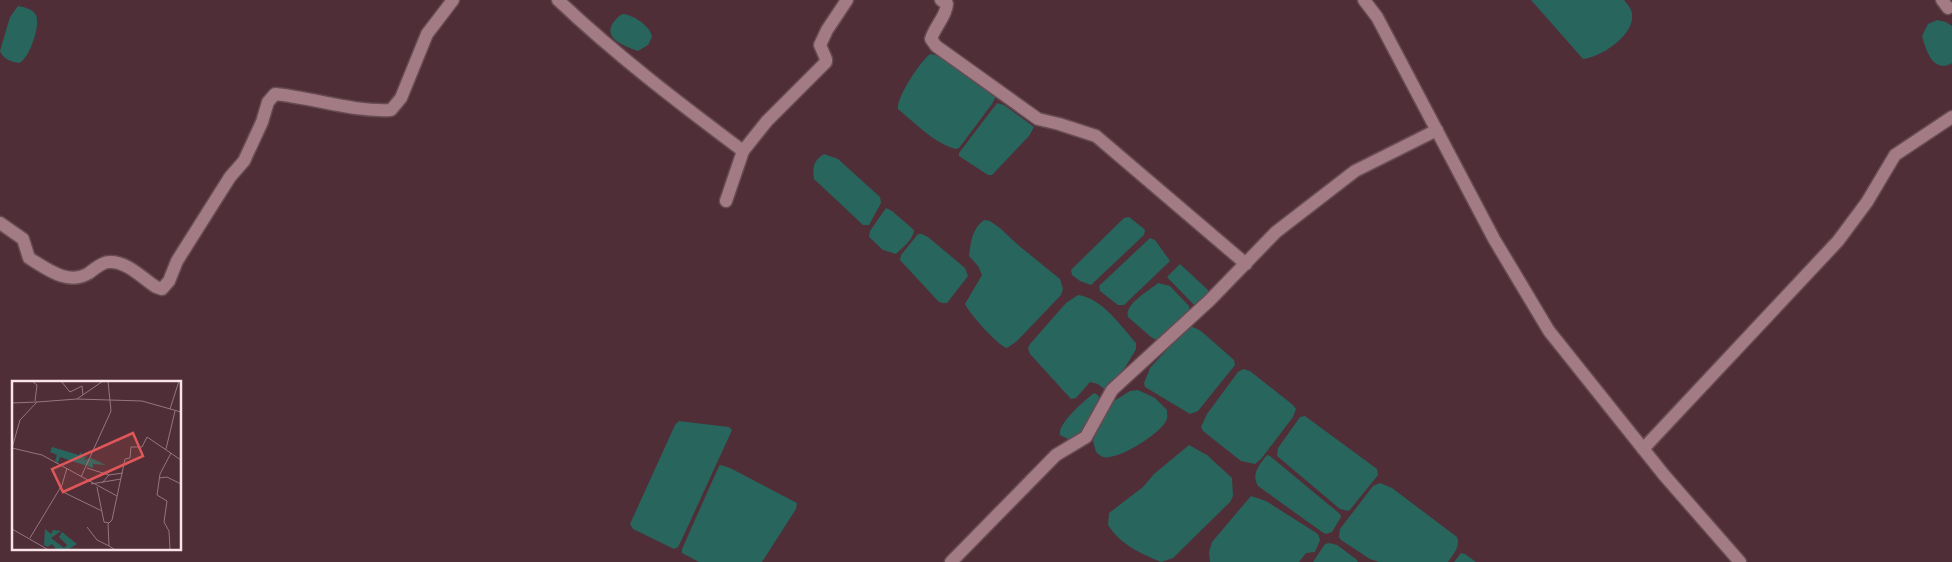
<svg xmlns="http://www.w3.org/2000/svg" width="1952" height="562" font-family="'Varela Round',sans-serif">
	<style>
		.water { fill: #28655d }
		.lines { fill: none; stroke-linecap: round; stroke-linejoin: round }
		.street-casing { stroke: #674b53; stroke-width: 15 }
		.street { stroke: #a27b84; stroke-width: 12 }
		.inset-road { fill: none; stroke: #93777e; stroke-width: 1 }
		.view { fill: #df5758; fill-opacity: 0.15; stroke: #df5758; stroke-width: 2.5 }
		.inset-edge { fill: none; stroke: #fae4e9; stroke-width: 2.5 }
	</style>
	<rect width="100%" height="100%" fill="#4f2e37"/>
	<path class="water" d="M 1531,0 L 1624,0 C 1627,4 1632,9 1632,14 C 1635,35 1601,57 1583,59 Z
		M 18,6 C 24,7 33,9 36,15 C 41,25 29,60 19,63 C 11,62 3,59 0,51 L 10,17 Z
		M 623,14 C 633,15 651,26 652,37 L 648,45 L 638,51 L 635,50 C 623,45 603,38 613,23 C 616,19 618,16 623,14 Z
		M 1937,20 L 1946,22 L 1952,26 L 1952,63 C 1933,74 1926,50 1922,36 L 1928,24 Z
		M 930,54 L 939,56 L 996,96 L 992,104 L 959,148 L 956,149 C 934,143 915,123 898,109 C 896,98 920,62 930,54 Z
		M 997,103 L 1004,105 L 1034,127 L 1029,136 L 992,175 L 988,175 L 959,156 L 959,153 Z
		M 824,154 L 838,159 L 880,197 L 881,203 L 869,225 L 863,225 L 814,179 C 812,167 814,160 824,154 Z
		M 886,208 L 892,211 L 914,230 C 913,240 903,247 896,254 L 883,250 L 869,237 L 870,231 Z
		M 1129,217 L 1143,228 L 1145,230 L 1144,235 L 1091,285 L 1080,281 L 1072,275 L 1071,270 L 1076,265 L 1124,218 Z
		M 984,220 L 990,221 L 1000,228 L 1018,245 L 1060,279 L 1063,289 L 1061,295 L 1017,341 L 1007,348 C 998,346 969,313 965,304 L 982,275 L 978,266 L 969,256 C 971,241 972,229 984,220 Z
		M 918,234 L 922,234 L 928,237 L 965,268 L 968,276 L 947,303 L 942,303 L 938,301 L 900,260 L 901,255 Z
		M 1150,238 L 1155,240 L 1170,261 L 1124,305 L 1118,305 L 1100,291 L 1099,286 Z
		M 1180,264 L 1208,290 L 1209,293 L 1196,307 L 1167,277 Z
		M 1158,283 L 1170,286 L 1189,306 L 1189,312 L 1158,341 L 1151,337 L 1128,317 C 1124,304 1149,291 1158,283 Z
		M 1078,295 C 1102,298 1121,326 1136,343 L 1136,349 C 1128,363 1118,381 1104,389 L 1098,384 L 1090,382 L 1076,398 L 1071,399 L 1030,354 L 1028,348 L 1030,344 L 1066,303 Z
		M 1191,326 L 1201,331 L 1234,360 L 1235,365 L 1198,411 L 1190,414 L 1145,387 L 1144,383 L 1150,368 L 1185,330 Z
		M 1243,369 L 1250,371 L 1293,405 L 1296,409 L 1293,417 L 1261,459 L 1255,464 L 1241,461 L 1203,431 L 1201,427 L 1207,414 L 1238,372 Z
		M 1138,390 L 1155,398 L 1167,410 C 1167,413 1168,418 1166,421 C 1160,434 1117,461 1103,457 C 1100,456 1099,454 1096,452 L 1093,441 L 1097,430 L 1114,401 L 1130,391 Z
		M 1094,393 L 1098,395 L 1100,400 L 1081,433 L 1076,437 L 1068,439 L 1060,435 C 1057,424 1085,400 1094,393 Z
		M 1305,416 L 1377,469 L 1378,475 L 1349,511 L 1340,509 L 1277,456 L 1278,448 L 1300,417 Z
		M 679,421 L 729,427 L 732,430 L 683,537 L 678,547 L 674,549 L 633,529 L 630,524 L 675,425 Z
		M 1189,445 L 1207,455 L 1232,478 L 1233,496 L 1230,502 L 1173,558 L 1161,562 C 1140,553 1121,545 1108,525 L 1109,513 L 1143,487 L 1154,474 Z
		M 1267,455 L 1270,456 L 1340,514 L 1341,517 L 1332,532 L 1326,534 L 1322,532 L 1258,486 C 1251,474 1259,465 1267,455 Z
		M 721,465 L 730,468 L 797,503 L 796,509 L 762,562 L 699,562 L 682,553 L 682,549 L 719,466 Z
		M 1380,483 L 1392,488 L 1457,537 C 1461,546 1453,555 1448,562 L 1379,562 L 1370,559 L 1341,540 L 1339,537 L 1340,529 L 1373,486 Z
		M 1251,496 L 1266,501 L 1318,534 L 1320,540 L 1315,552 L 1306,553 L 1299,562 L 1210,562 L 1209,552 L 1212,542 Z
		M 1329,543 L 1337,545 L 1356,559 L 1358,562 L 1313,562 L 1325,544 Z
		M 1461,553 L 1465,554 L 1476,562 L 1454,562 Z"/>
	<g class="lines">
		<g class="street-casing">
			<path id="street" d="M 558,0 C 616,55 679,103 743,151
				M 941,0 L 947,4 C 946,17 935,26 931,39 L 936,46 L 1038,119 L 1059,124 L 1096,136 L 1246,264
				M 1364,0 L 1377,17 L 1494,239 L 1549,331 L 1664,475 L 1740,562
				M 1942,0 L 1948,8
				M 726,201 L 743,151 L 767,121 L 826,62 L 826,59 L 820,45 L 827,30 L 847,0
				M 0,223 L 23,239 L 29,258 C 47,269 68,286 89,273 C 94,269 103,262 109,262 C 127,261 142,278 156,287 L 162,289 L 169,281 L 177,261 L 230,177 L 244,161 L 262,122 L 268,102 L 275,94 C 314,98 353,112 391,110 L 401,98 L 427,34 L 453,0
				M 1643,449 L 1838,241 L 1867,202 L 1895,155 L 1952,117
				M 951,562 L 1056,455 L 1086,437 L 1112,390 L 1210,300 L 1276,232 L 1355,171 L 1437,130"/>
		</g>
		<use href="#street" class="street"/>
	</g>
	<g transform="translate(12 381)">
		<rect width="169" height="169" fill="#4f2e37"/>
		<path d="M 40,66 L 67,74 L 69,71 L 71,76 L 76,75 L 71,79 L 79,77 L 94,84 L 81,83 L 81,87 L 48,76 L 46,82 L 43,80 L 45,74 L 38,71 ZM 33,148 L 39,153 L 41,149 L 49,150 L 39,157 L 52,167 L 55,164 L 47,156 L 50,151 L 65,163 L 57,168 L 44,168 L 40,163 L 36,166 L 32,164 Z" fill="#28655d"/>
		<path class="inset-road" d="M 20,0 L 25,4 L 23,20M 49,0 L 58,11 L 70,5 L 71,14M 65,18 L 130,20 L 169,31M 0,22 L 25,21M 158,28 L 167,0M 0,67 L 30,74 L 105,115M 0,67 L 8,39 L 25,21 L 65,18 L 91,0M 154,68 L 163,30M 75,87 L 97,94M 69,96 L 99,30 L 96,0M 147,97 L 155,96 L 169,103M 90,102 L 97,94 L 111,92M 79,103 L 109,98M 85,106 L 92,141 L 97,142M 51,111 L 90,130M 75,146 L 85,159 L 97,165M 0,148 L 35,168M 18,157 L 50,104 L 55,87M 102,168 L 97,165 L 96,143 L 100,139 L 113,78 L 118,77 L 119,66 L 130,66 L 135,56 L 169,79M 158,168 L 157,150 L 152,141 L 155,120 L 145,114 L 148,93 L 159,72"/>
		<path class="view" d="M 121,52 L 131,75 L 51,111 L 40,88 Z"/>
		<rect width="169" height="169" class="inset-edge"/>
	</g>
</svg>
